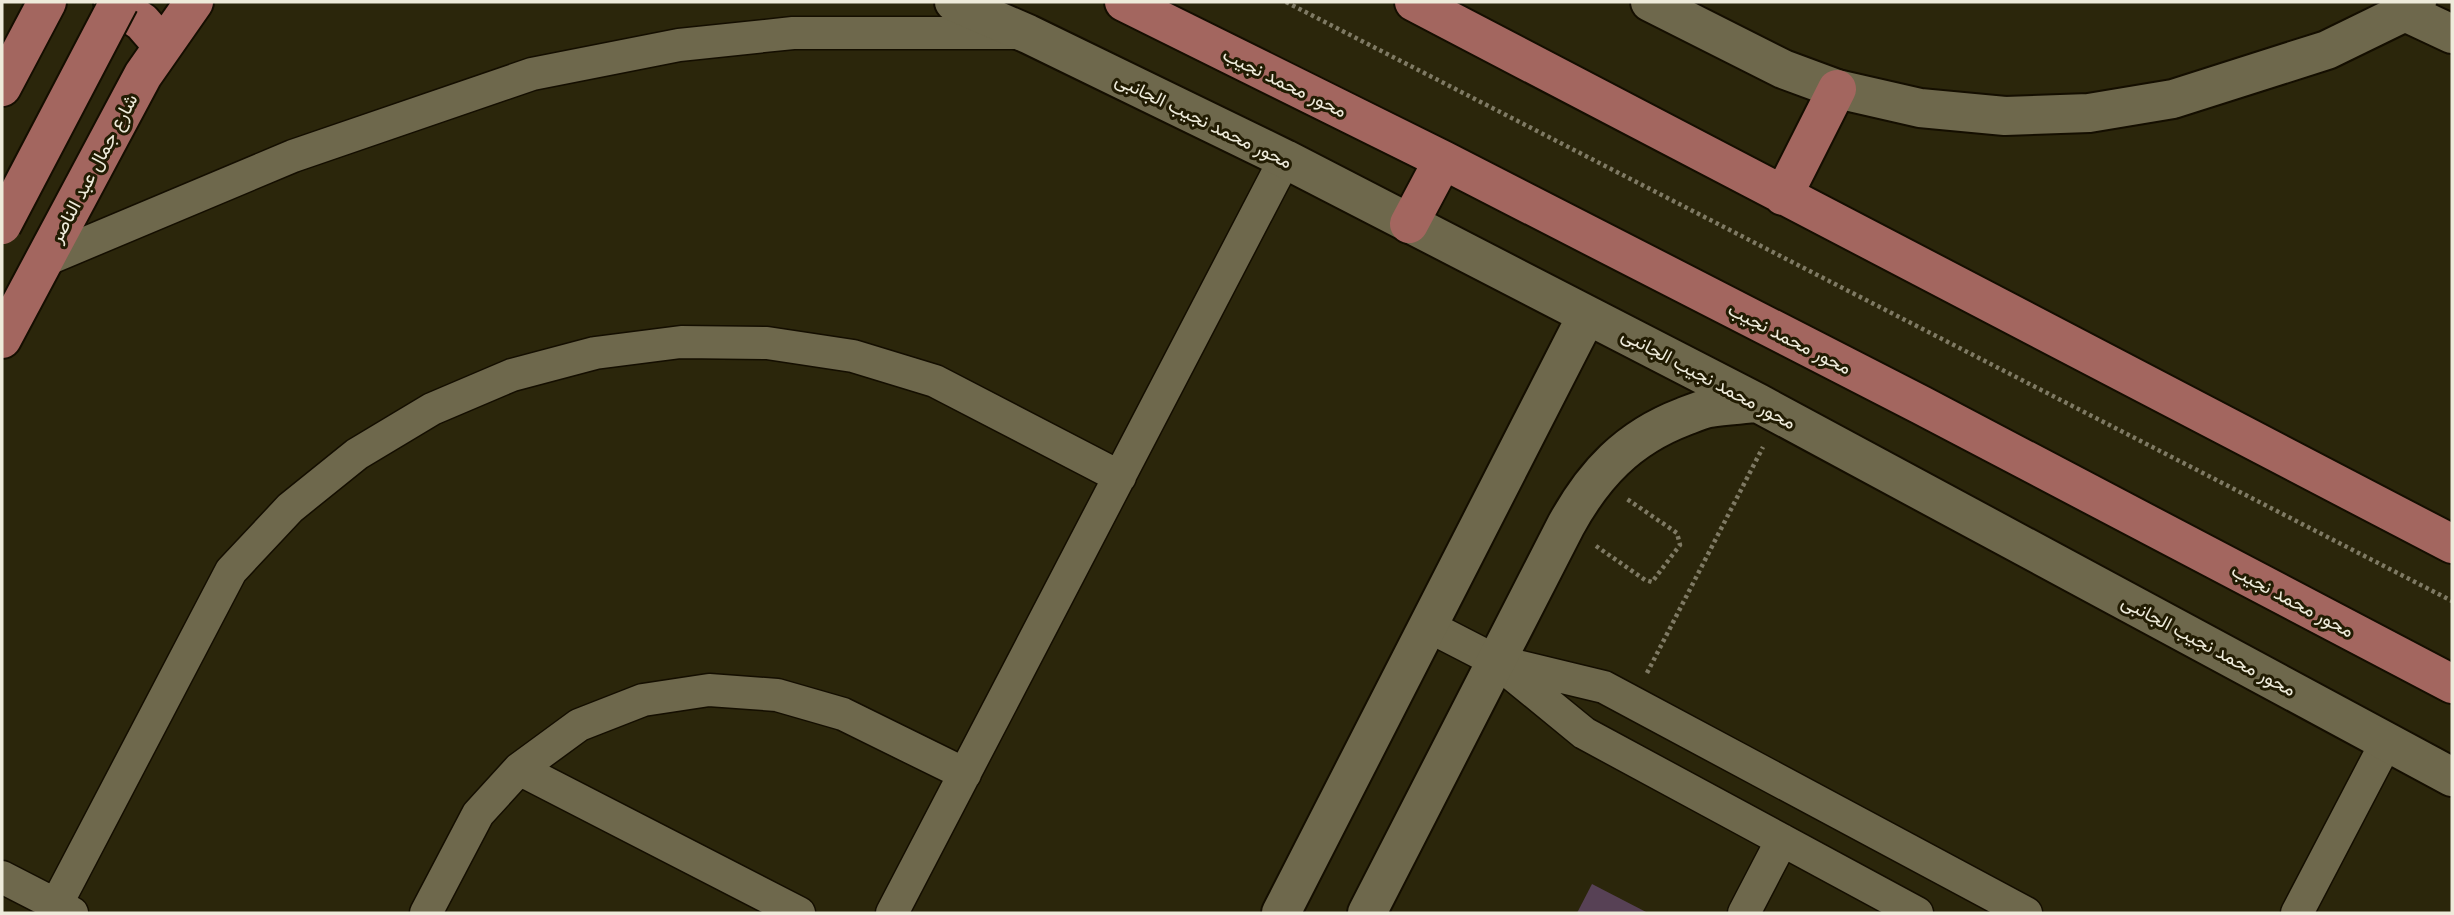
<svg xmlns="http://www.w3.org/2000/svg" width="2454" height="915" font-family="Georgia,Vazirmatn,serif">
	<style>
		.building { fill: #574155 }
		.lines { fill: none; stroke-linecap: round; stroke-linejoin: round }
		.street-casing { stroke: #140e00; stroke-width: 35 }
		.secondary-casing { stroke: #140e00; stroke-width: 42 }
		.primary-casing { stroke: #140e00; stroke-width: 42 }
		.path { stroke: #7f7a64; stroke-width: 4.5; stroke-dasharray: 3.5 3.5; stroke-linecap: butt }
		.street { stroke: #6e684c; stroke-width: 32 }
		.secondary { stroke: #6e684c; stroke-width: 38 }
		.primary { stroke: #a3665f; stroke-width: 38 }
		.primary-bridge-casing { stroke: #140e00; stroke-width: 42; stroke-linecap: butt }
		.primary-bridge { stroke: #a3665f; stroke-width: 38 }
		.labels { text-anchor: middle; stroke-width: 6; stroke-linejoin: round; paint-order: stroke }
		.street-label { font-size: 19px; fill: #eeebdb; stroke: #221c03 }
	</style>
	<rect width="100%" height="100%" fill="#2b260b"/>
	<path class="building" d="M 1592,884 L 1648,913 L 1577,913 Z"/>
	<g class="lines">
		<g class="street-casing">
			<path id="street" d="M 43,261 L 293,156 L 532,74 L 679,45 L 793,33 L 1022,33
				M 1428,626 L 1496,661 L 1584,733 L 1917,913
				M 1496,661 L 1604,687 L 2026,913
				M 519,769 L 799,913
				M 2,877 L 72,913
				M 56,905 L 231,571 L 290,508 L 357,454 L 432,409 L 512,375 L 595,353 L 681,342 L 767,343 L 853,356 L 935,381 L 1120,477
				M 426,913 L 478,814 L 519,769 L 579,725 L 643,700 L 709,690 L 777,695 L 843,714 L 965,774
				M 892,913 L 1285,159
				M 1744,913 L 1782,840
				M 2297,913 L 2387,741"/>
		</g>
		<g class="secondary-casing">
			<path id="secondary" d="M 954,2 L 1028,34 L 1285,159 L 1758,403 L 2452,777
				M 1650,2 L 1783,69 L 1837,89 L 1920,108 L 2005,116 L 2089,113 L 2173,99 L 2327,50 L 2405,12 L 2417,2
				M 2405,12 L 2452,34
				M 1281,913 L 1587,315
				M 1367,913 L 1566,525 C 1594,474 1628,438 1683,417 C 1691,414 1700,410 1709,408 C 1725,405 1741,405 1758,403"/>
		</g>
		<g class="primary-casing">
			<path id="primary" d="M 113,2 L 142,22 L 162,45
				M 1124,2 L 1443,160 L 1921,405 L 2452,684
				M 1414,2 L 2452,544
				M 2,87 L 47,2
				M 1783,196 L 1837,89
				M 1409,224 L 1443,160
				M 2,339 L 143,75 L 194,2"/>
		</g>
		<path class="path" d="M 1286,2 L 2452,601
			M 1596,546 L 1645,580 L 1652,582 L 1680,545 L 1677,533 L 1627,499
			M 1647,673 L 1763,447"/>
		<use href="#street" class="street"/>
		<use href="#secondary" class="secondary"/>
		<use href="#primary" class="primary"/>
		<g class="primary-bridge-casing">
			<path id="primary-bridge" d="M 2,225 L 119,2"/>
		</g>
		<use href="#primary-bridge" class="primary-bridge"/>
	</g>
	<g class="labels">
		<g class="street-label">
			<text transform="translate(1285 82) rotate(26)" y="7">محور محمد نجيب</text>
			<text transform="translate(1204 120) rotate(26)" y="7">محور محمد نجيب الجانبى</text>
			<text transform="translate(93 168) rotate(-62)" y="7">شارع جمال عبد الناصر</text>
			<text transform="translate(1790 338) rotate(27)" y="7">محور محمد نجيب</text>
			<text transform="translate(1709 378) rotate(28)" y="7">محور محمد نجيب الجانبى</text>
			<text transform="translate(2293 600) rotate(28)" y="7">محور محمد نجيب</text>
			<text transform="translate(2209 645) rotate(28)" y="7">محور محمد نجيب الجانبى</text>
		</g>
	</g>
	<rect width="2454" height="915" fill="none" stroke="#eeebdb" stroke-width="7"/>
</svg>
